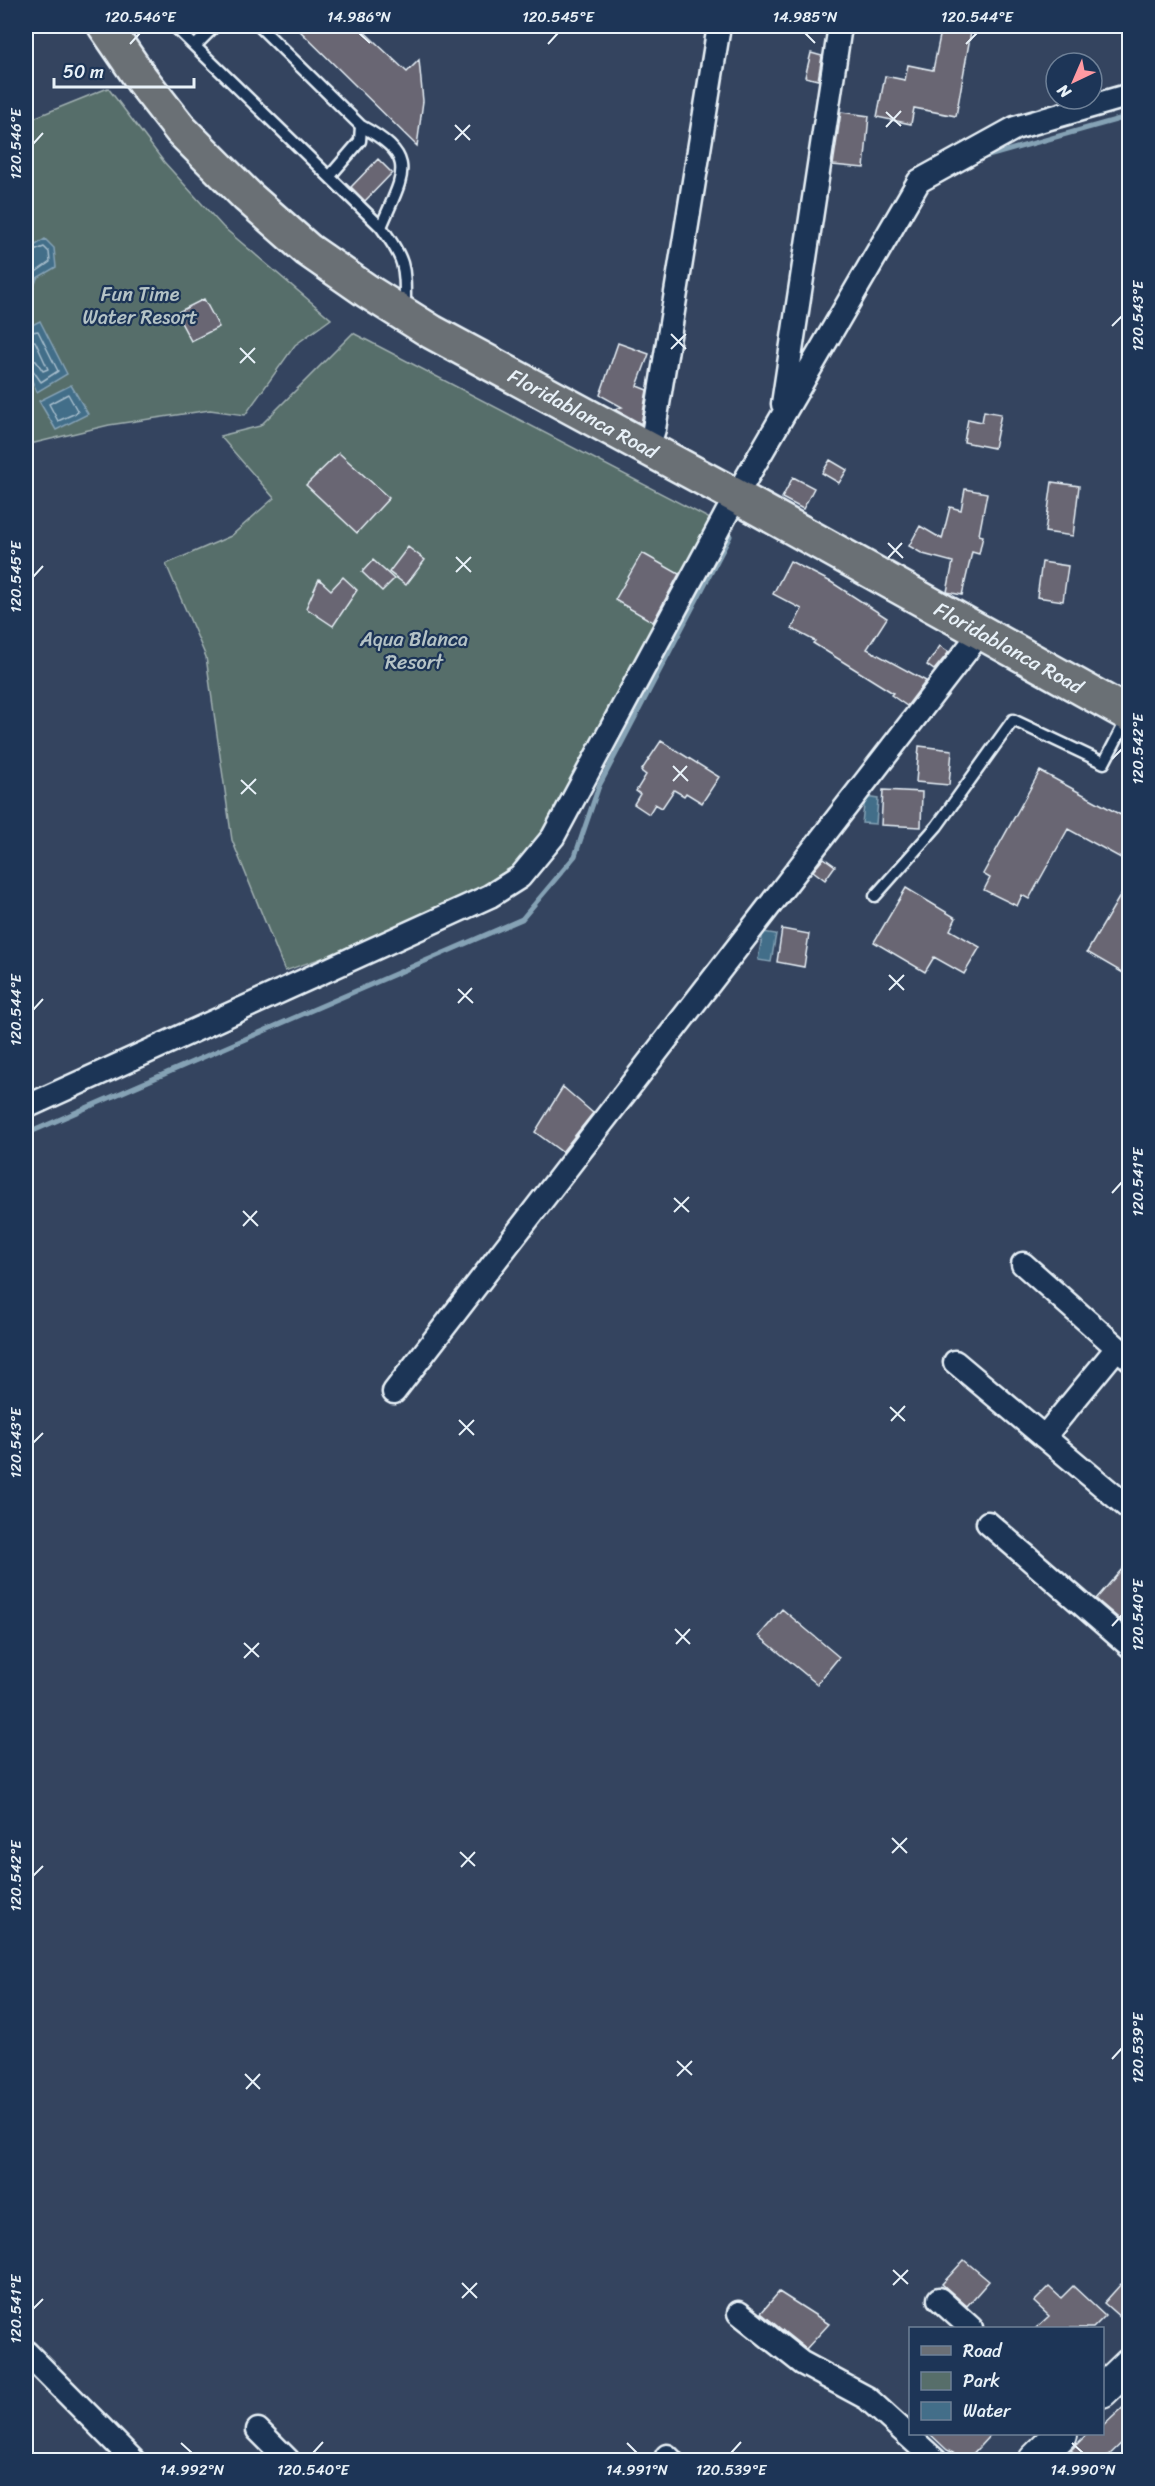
<svg xmlns="http://www.w3.org/2000/svg" width="1155" height="2486" font-family="Sriracha,sans-serif">
	<style>
		.green { fill: #576e6a; stroke: #a0b0b1; stroke-width: 1.5 }
		.water { fill: #436e89; stroke: #85a2b5; stroke-width: 1.5 }
		.lines { fill: none; stroke-linecap: round; stroke-linejoin: round }
		.shore { stroke: #a6bdcc; stroke-width: 1.5 }
		.stream { stroke: #85a2b5; stroke-width: 5 }
		.building { fill: #696673; stroke: #e8f1f8; stroke-width: 1.5 }
		.lane-casing { stroke: #e8f1f8; stroke-width: 15 }
		.street-casing { stroke: #e8f1f8; stroke-width: 27 }
		.secondary-casing { stroke: #e8f1f8; stroke-width: 36 }
		.primary-casing { stroke: #e8f1f8; stroke-width: 38 }
		.lane { stroke: #1d3557; stroke-width: 10 }
		.street { stroke: #1d3557; stroke-width: 22 }
		.secondary { stroke: #1d3557; stroke-width: 32 }
		.primary { stroke: #6b6f75; stroke-width: 33 }
		.ticks { fill: none; stroke: #e8f1f8; stroke-width: 2 }
		.labels { text-anchor: middle; stroke-width: 4.5; stroke-linejoin: round; paint-order: stroke }
		.park-label { font-size: 20px; fill: #b5c3c6; stroke: #1d3557 }
		.street-label { font-size: 20px; fill: #e8f1f8; stroke: #1d3557 }
		.neatline { fill: none; stroke: #e8f1f8; stroke-width: 2 }
		.ticks-label { font-size: 15px; text-anchor: middle; fill: #e8f1f8 }
	</style>
	<rect width="100%" height="100%" fill="#34445f"/>
	<filter id="ink" filterUnits="userSpaceOnUse"><feTurbulence type="fractalNoise" baseFrequency=".0167" numOctaves="2"/><feDisplacementMap in="SourceGraphic" scale="12" xChannelSelector="R" yChannelSelector="G"/><feConvolveMatrix kernelMatrix="1 2 1 2 8 2 1 2 1" color-interpolation-filters="sRGB"/></filter>
	<g filter="url(#ink)">
		<path class="green" d="M 108,88 L 164,162 L 223,227 L 331,319 L 295,345 L 245,415 L 210,410 L 109,425 L 26,445 L 26,121 Z
			M 353,333 L 716,522 L 550,822 C 540,835 531,852 519,863 C 457,917 361,943 285,971 L 232,840 L 206,657 L 166,564 L 231,536 L 274,498 L 220,436 L 260,426 Z"/>
		<path class="water" d="M 45,239 L 54,248 L 56,267 L 37,278 L 33,290 L 26,292 L 26,251 Z
			M 40,321 L 67,374 L 37,392 L 26,367 L 26,328 Z
			M 71,385 L 88,414 L 56,430 L 39,401 Z
			M 865,797 L 878,799 L 876,824 L 862,823 Z
			M 763,932 L 776,934 L 771,962 L 758,960 Z"/>
		<g class="lines">
			<path class="shore" d="M 26,254 L 44,247 L 49,252 L 50,262 L 33,274 L 26,286
				M 26,333 L 38,331 L 58,371 L 41,382 L 32,369 L 26,366
				M 26,341 L 35,341 L 48,369 L 43,371 L 36,361 L 26,359
				M 68,394 L 78,412 L 58,421 L 49,404 Z"/>
			<path class="stream" d="M 981,158 L 1130,116
				M 26,1134 L 522,919 L 575,856 L 599,786 L 730,536"/>
		</g>
		<path class="building" d="M 295,26 L 358,26 L 407,72 L 419,60 L 423,101 L 417,146 Z
			M 942,26 L 972,26 L 956,116 L 914,108 L 911,124 L 877,117 L 885,76 L 905,80 L 908,65 L 933,70 Z
			M 811,53 L 822,56 L 818,80 L 805,77 Z
			M 841,112 L 869,116 L 864,168 L 833,165 Z
			M 378,159 L 392,173 L 365,201 L 351,187 Z
			M 204,299 L 219,327 L 191,341 L 176,313 Z
			M 618,343 L 649,354 L 637,386 L 647,390 L 641,424 L 615,409 L 622,407 L 600,395 Z
			M 984,411 L 1001,414 L 994,448 L 964,442 L 968,419 L 982,422 Z
			M 339,453 L 389,498 L 357,533 L 306,485 Z
			M 830,460 L 847,470 L 839,483 L 822,473 Z
			M 793,477 L 814,488 L 803,509 L 782,498 Z
			M 1052,482 L 1079,486 L 1073,536 L 1045,532 Z
			M 965,489 L 987,493 L 979,535 L 983,536 L 979,554 L 972,552 L 962,595 L 947,592 L 953,562 L 923,554 L 909,546 L 920,526 L 942,539 L 950,507 L 961,510 Z
			M 408,547 L 425,560 L 406,585 L 389,572 Z
			M 642,553 L 679,574 L 653,622 L 615,600 Z
			M 373,560 L 394,579 L 382,591 L 362,572 Z
			M 790,561 L 831,582 L 887,618 L 867,649 L 926,681 L 907,706 L 891,695 L 893,693 L 813,643 L 815,641 L 792,629 L 802,609 L 773,594 Z
			M 1042,562 L 1068,566 L 1063,601 L 1037,597 Z
			M 343,577 L 357,590 L 333,626 L 306,608 L 319,579 L 331,590 Z
			M 940,646 L 949,652 L 934,670 L 927,665 Z
			M 661,741 L 719,777 L 702,803 L 686,793 L 684,796 L 674,790 L 662,808 L 655,804 L 649,814 L 634,804 L 640,794 L 636,791 L 646,775 L 641,771 Z
			M 919,746 L 952,750 L 949,785 L 916,782 Z
			M 1040,771 L 1130,820 L 1130,863 L 1068,829 L 1029,899 L 1022,895 L 1017,906 L 984,890 L 990,878 L 983,874 Z
			M 883,790 L 922,792 L 921,827 L 881,825 Z
			M 824,858 L 835,866 L 825,880 L 813,871 Z
			M 1130,879 L 1130,977 L 1087,952 Z
			M 906,888 L 956,918 L 950,930 L 980,947 L 964,974 L 934,957 L 925,972 L 874,942 Z
			M 782,929 L 809,934 L 804,967 L 777,962 Z
			M 563,1087 L 593,1113 L 562,1152 L 535,1132 Z
			M 1130,1560 L 1130,1628 L 1096,1599 Z
			M 782,1609 L 839,1657 L 817,1684 L 759,1636 Z
			M 964,2260 L 989,2281 L 967,2306 L 942,2284 Z
			M 1121,2284 L 1130,2292 L 1130,2326 L 1104,2303 Z
			M 1073,2286 L 1105,2316 L 1093,2328 L 1036,2328 L 1049,2316 L 1034,2302 L 1049,2287 L 1061,2298 Z
			M 779,2292 L 829,2324 L 806,2349 L 761,2313 Z
			M 1130,2401 L 1130,2435 L 1104,2460 L 1067,2460 L 1074,2453 L 1071,2450 L 1088,2433 L 1102,2433 L 1102,2427 Z
			M 929,2433 L 992,2433 L 967,2460 L 947,2450 Z"/>
		<g class="lines">
			<g class="lane-casing">
				<path id="lane" d="M 174,26 L 381,227 C 406,261 405,266 405,308
					M 259,26 L 361,126 L 360,141 L 330,176
					M 196,45 L 215,26
					M 361,126 C 420,158 403,174 381,227
					M 875,896 L 937,826 L 1013,720 L 1104,763 L 1127,719"/>
			</g>
			<g class="street-casing">
				<path id="street" d="M 783,404 L 840,26
					M 648,448 L 654,429 L 719,26
					M 26,1107 L 490,896 L 520,877 L 553,837 L 736,496 L 919,181 L 1015,128 L 1130,95
					M 1023,1264 L 1130,1359
					M 955,1362 L 1130,1509
					M 394,1392 L 981,632
					M 1044,1437 L 1117,1348
					M 988,1523 L 1130,1646
					M 939,2299 L 971,2328
					M 739,2313 L 802,2363 L 867,2398 L 935,2460
					M 26,2352 L 133,2460
					M 258,2430 L 288,2460
					M 667,2456 L 671,2460"/>
			</g>
			<g class="secondary-casing">
				<path id="secondary" d="M 1102,2391 L 1130,2364
					M 1035,2460 L 1061,2434"/>
			</g>
			<g class="primary-casing">
				<g id="primary">
					<path id="s1" d="M 105,26 L 142,80 L 181,130 L 248,197 L 308,250 L 367,291 L 432,332 L 736,496 L 1130,715"/>
				</g>
			</g>
			<use href="#lane" class="lane"/>
			<use href="#street" class="street"/>
			<use href="#secondary" class="secondary"/>
			<use href="#primary" class="primary"/>
		</g>
	</g>
	<path class="ticks" d="M 359,33 L 370,43M 805,33 L 815,43M 130,44 L 140,33M 548,44 L 558,33M 966,44 L 977,33M 886,112 L 901,126M 455,125 L 470,140M 886,127 L 901,111M 455,140 L 470,125M 33,144 L 43,133M 1112,326 L 1122,316M 671,334 L 686,349M 240,348 L 255,363M 671,349 L 686,334M 240,363 L 255,348M 888,543 L 903,558M 456,557 L 471,572M 888,558 L 902,543M 456,572 L 471,557M 33,577 L 43,566M 1112,759 L 1122,749M 673,766 L 688,781M 241,780 L 256,794M 673,781 L 687,766M 241,794 L 256,779M 889,975 L 904,990M 458,989 L 473,1003M 889,990 L 904,975M 458,1003 L 472,988M 33,1010 L 43,999M 1112,1193 L 1122,1182M 674,1198 L 689,1212M 243,1211 L 258,1226M 674,1212 L 689,1197M 243,1226 L 257,1211M 890,1407 L 905,1421M 459,1420 L 474,1435M 891,1421 L 905,1406M 459,1435 L 474,1420M 33,1443 L 43,1433M 1112,1626 L 1122,1615M 675,1629 L 690,1644M 244,1643 L 259,1657M 676,1644 L 690,1629M 244,1658 L 259,1643M 892,1838 L 907,1853M 460,1852 L 475,1866M 892,1853 L 907,1838M 461,1867 L 475,1852M 33,1876 L 43,1866M 1112,2059 L 1122,2048M 677,2061 L 692,2075M 245,2074 L 260,2089M 677,2076 L 692,2061M 246,2089 L 260,2074M 893,2270 L 908,2284M 462,2283 L 477,2298M 893,2285 L 908,2270M 462,2298 L 477,2283M 33,2309 L 43,2299M 181,2443 L 192,2453M 627,2443 L 637,2453M 1072,2443 L 1083,2453M 313,2453 L 323,2442M 731,2453 L 741,2442"/>
	<g class="labels">
		<g class="park-label">
			<text x="140" y="301">Fun Time<tspan x="140" dy="23">Water Resort</tspan></text>
			<text x="414" y="646">Aqua Blanca<tspan x="414" dy="23">Resort</tspan></text>
		</g>
		<g class="street-label">
			<text dy="7" stroke="none"><textPath href="#s1" startOffset="624">Floridablanca Road</textPath></text>
			<text dy="7" stroke="none"><textPath href="#s1" startOffset="1110">Floridablanca Road</textPath></text>
		</g>
	</g>
	<rect width="1155" height="2486" fill="none" stroke="#1d3557" stroke-width="66"/>
	<rect x="909" y="2327" width="195" height="108" fill="#1d3557" stroke="#6e8097" stroke-width="1.5"/>
	<rect x="921" y="2346" width="30" height="9" fill="#6b6f75" stroke="#6e8097" stroke-width="1.5"/>
	<text x="963" y="2357" font-size="18" fill="#e8f1f8">Road</text>
	<rect x="921" y="2372" width="30" height="18" fill="#576e6a" stroke="#6e8097" stroke-width="1.5"/>
	<text x="963" y="2387" font-size="18" fill="#e8f1f8">Park</text>
	<rect x="921" y="2402" width="30" height="18" fill="#436e89" stroke="#6e8097" stroke-width="1.5"/>
	<text x="963" y="2417" font-size="18" fill="#e8f1f8">Water</text>
	<g transform="translate(1074 81) rotate(224)"><circle r="28" fill="#1d3557" stroke="#6e8097" stroke-width="1.5"/>
	<path d="M0-4.5L10 22L0 15L-10 22Z" fill="#ff9aa2"/>
	<text y="-9" font-size="16" font-weight="bold" text-anchor="middle" fill="#e8f1f8">N</text>
	</g>
	<path d="M54 78v9h140v-9" fill="none" stroke="#e8f1f8" stroke-width="3"/>
	<text x="63" y="78" font-size="18" fill="#e8f1f8" stroke="#1d3557" stroke-width="4.5" paint-order="stroke">50 m</text>
	<rect x="33" y="33" width="1089" height="2420" class="neatline"/>
	<g class="ticks-label">
		<text x="140" y="22">120.546°E</text>
		<text x="359" y="22">14.986°N</text>
		<text x="558" y="22">120.545°E</text>
		<text x="805" y="22">14.985°N</text>
		<text x="977" y="22">120.544°E</text>
		<text transform="translate(16 144) rotate(-90)" y="5">120.546°E</text>
		<text transform="translate(1138 316) rotate(-90)" y="5">120.543°E</text>
		<text transform="translate(16 577) rotate(-90)" y="5">120.545°E</text>
		<text transform="translate(1138 749) rotate(-90)" y="5">120.542°E</text>
		<text transform="translate(16 1010) rotate(-90)" y="5">120.544°E</text>
		<text transform="translate(1138 1182) rotate(-90)" y="5">120.541°E</text>
		<text transform="translate(16 1443) rotate(-90)" y="5">120.543°E</text>
		<text transform="translate(1138 1615) rotate(-90)" y="5">120.540°E</text>
		<text transform="translate(16 1876) rotate(-90)" y="5">120.542°E</text>
		<text transform="translate(1138 2048) rotate(-90)" y="5">120.539°E</text>
		<text transform="translate(16 2309) rotate(-90)" y="5">120.541°E</text>
		<text x="192" y="2475">14.992°N</text>
		<text x="313" y="2475">120.540°E</text>
		<text x="637" y="2475">14.991°N</text>
		<text x="731" y="2475">120.539°E</text>
		<text x="1083" y="2475">14.990°N</text>
	</g>
</svg>
